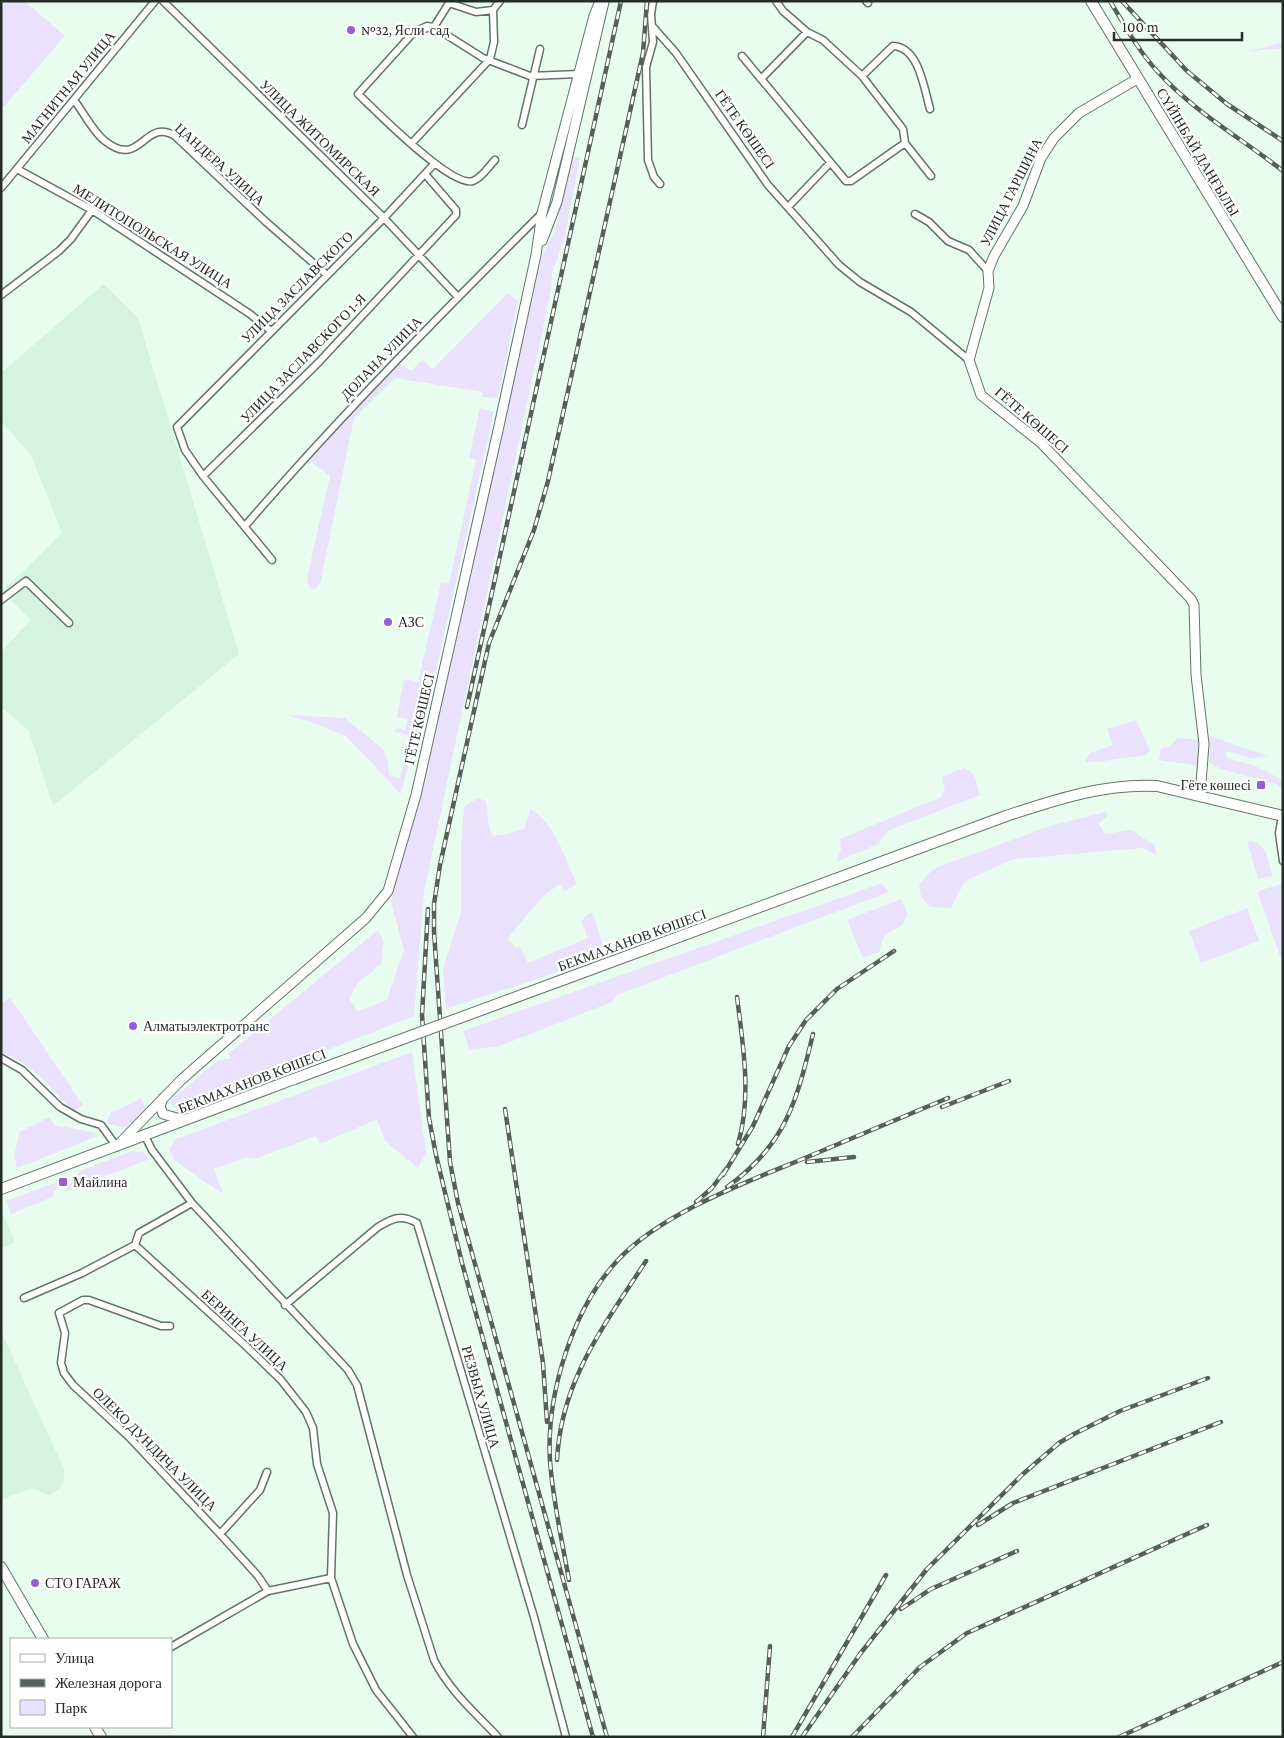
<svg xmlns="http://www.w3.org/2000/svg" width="1284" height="1738" font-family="'Crimson Pro',serif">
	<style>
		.built { fill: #d6f3e1 }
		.green { fill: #eae1fd }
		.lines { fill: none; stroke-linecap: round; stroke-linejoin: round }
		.minor-casing { stroke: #627469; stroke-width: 9 }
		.tertiary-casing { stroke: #627469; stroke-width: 11 }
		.secondary-casing { stroke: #627469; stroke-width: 11 }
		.primary-casing { stroke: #627469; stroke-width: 12 }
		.minor { stroke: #fff; stroke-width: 6 }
		.tertiary { stroke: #fff; stroke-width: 9 }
		.secondary { stroke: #fff; stroke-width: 9 }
		.primary { stroke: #fff; stroke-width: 10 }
		.rail-casing { stroke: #546059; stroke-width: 4.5 }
		.rail { stroke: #fff; stroke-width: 2.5; stroke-dasharray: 8; stroke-linecap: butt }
		.primary-bridge-casing { stroke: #627469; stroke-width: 12; stroke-linecap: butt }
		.primary-bridge { stroke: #fff; stroke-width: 10 }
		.poi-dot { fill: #915fd8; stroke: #fff; stroke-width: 2 }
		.labels { text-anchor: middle; stroke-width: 4.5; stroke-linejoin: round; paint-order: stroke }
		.poi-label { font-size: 14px; fill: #242c27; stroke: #fff; text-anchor: start }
		.street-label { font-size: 14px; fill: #242c27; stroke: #fff }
	</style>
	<rect width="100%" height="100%" fill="#e8fdf0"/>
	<path class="built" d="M 104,284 L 138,318 L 239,654 L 53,806 L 29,731 L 1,707 L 1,652 L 31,620 L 2,592 L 62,533 L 31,455 L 1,421 L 1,373 Z
		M 1,1209 L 15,1242 L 1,1249 Z
		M 1,1331 L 64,1469 L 64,1481 L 61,1487 L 49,1495 L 32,1488 L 1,1500 Z"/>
	<path class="green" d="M 1,1 L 24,1 L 65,36 L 1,110 Z
		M 1283,42 L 1283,48 L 1249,51 Z
		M 572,156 L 580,158 L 564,240 L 552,273 L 551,290 L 424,892 L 414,1016 L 176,1109 L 170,1103 L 171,1100 L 217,1061 L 231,1058 L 228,1054 L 378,930 L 384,942 L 381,964 L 357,984 L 349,999 L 358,1011 L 387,1000 L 404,950 L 391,902 L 543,253 L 555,231 Z
		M 508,293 L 518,301 L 498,398 L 482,397 L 483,392 L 395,378 L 354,418 L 320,584 L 315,589 L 312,589 L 308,585 L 307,578 L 330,476 L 310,461 L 311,446 L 385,366 L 398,362 L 411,371 L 422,360 L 433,369 Z
		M 480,408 L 494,412 L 426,716 L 416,714 L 412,733 L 415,736 L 401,794 L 346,736 L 308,721 L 285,715 L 345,718 L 383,749 L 388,761 L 389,775 L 400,778 L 411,737 L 409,735 L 395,732 L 396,728 L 406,730 L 408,719 L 397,717 L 404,679 L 418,682 L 441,583 L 449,584 L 476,460 L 469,458 Z
		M 1136,720 L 1150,750 L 1146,755 L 1096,762 L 1085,762 L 1090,753 L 1113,745 L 1107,729 Z
		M 1210,736 L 1268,756 L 1251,758 L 1226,751 L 1226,756 L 1229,759 L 1253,765 L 1283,780 L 1283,790 L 1276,784 L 1221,769 L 1209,763 Z
		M 1178,738 L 1200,740 L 1200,766 L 1159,760 L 1161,748 L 1169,747 Z
		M 964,768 L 974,774 L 980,795 L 887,831 L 878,844 L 836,862 L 841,850 L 840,839 L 941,797 L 945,790 L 942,777 Z
		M 478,798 L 486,801 L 489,827 L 493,836 L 508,834 L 524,829 L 531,809 C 557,826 564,857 577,884 L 565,891 L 560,884 L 543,896 L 507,939 L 515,947 L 520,947 L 528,963 L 588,938 L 581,921 L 590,913 L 593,913 L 606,956 L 446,1009 L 443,969 L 461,912 L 461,846 L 464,807 Z
		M 1105,812 L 1108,815 L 1099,824 L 1105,834 L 1131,830 L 1155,845 L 1156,855 L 1143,848 L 1014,859 L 965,881 L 951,908 L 930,907 L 921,896 L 919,885 L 930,872 L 938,867 L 1047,827 Z
		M 1247,841 C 1267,841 1268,859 1272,876 L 1258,879 Z
		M 882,883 L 889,892 L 617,995 L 612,1002 L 497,1047 L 469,1049 L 463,1031 Z
		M 1282,884 L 1283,958 L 1281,959 L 1258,893 L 1261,890 Z
		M 901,899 L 908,915 L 902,925 L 884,936 L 879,952 L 863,958 L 847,920 Z
		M 1247,908 L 1259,941 L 1201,963 L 1189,931 Z
		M 9,998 L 11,999 L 83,1105 L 73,1111 C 51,1089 32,1062 1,1053 L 1,1003 Z
		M 412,1052 L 426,1152 L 418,1168 L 385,1141 L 377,1119 L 320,1144 L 316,1136 L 257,1158 L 244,1158 L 214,1169 L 223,1194 L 175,1161 L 169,1149 L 176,1139 Z
		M 141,1098 L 146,1109 L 125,1128 L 106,1123 L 111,1112 L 121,1109 Z
		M 49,1117 L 55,1125 L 92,1132 L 98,1136 L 17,1168 L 14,1155 L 20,1132 Z
		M 132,1151 L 142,1152 L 150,1159 L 64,1192 L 80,1171 Z
		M 60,1181 L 52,1197 L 11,1214 L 6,1201 Z"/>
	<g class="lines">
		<g class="minor-casing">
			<path id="minor" d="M 163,1 L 384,218 L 457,296
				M 653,1 L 651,14 L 653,42 L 646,67 L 648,160 L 654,177 L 660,184
				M 776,1 L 783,11 L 807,32 L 823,40 L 862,76 L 903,129 L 905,143 L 931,176
				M 866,1 L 868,3
				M 434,27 L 449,3 L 476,12 L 493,10
				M 653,27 L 676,53 L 768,185 L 839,265 L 860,282 L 911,312 L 969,360
				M 742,56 L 846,181 L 851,181 L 905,143
				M 862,76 L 893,46 C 919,47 924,88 930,109
				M 761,79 L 807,32
				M 74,100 C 84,113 93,132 105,141 C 141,170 144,117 175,136 L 265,221 L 327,275
				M 522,125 L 540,49
				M 411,144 L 490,59 L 494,42 L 493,10 L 500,1
				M 495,160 C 489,166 482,178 473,181 C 451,188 375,110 358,94 L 414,32 L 427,26 L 434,27 L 483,58 L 530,76 L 579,74
				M 17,169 L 92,210 L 250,314 L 271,331
				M 1,188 L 155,1
				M 788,207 L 830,163
				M 915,214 L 929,222 L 948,241 L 969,250 L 988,271
				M 1,295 L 59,251 L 71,239 L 92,210
				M 203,476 L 318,363 L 456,215 L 456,210 L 425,174
				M 245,526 C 339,417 440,315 542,213
				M 272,560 L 203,476 L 185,450 L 177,427 L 384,218 L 434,164
				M 1,600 L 26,581 L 69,623
				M 1282,816 L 1279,833 L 1283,861
				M 1,1058 L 22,1070 L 60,1107 L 81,1119 L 101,1125 L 117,1147
				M 145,1136 L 152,1150 L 192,1203 L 348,1370 L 357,1385 L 407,1575 L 434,1660 C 449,1690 475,1713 498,1737
				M 135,1245 L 247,1347 L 281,1380 L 306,1412 L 313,1428 L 317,1464 L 333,1513 L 331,1578 L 353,1644 L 376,1690 L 413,1737
				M 135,1245 L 139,1233 L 192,1203
				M 24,1298 L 82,1273 L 135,1245
				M 285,1305 L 378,1227 C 393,1218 401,1214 417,1223 L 534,1617 L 566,1737
				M 170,1326 L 161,1326 L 89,1300 L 83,1300 L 59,1313 L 65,1333 L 61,1363 L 64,1373 L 73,1385 L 129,1437 L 220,1534 L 258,1576 L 268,1591
				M 220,1534 L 260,1490 L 267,1472
				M 171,1647 L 268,1591 L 331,1578"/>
		</g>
		<g class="tertiary-casing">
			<path id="tertiary" d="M 1137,79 L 1079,113 L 1054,138 L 1041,158 L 1023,206 L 994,256 L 988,271 L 989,288 L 969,360 L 981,395 L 1040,442 L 1191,599 L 1194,605 L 1196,675 L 1204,744 L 1200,796"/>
		</g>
		<g class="secondary-casing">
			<path id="secondary" d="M 542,241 L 557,202 L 604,2
				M 163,1098 L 160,1106 L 163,1114 L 184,1120
				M 118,1145 L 181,1080 L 366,918 L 388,891 L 416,795 L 499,426 L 536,255 L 542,213 L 594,16 L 600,1"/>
		</g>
		<g class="primary-casing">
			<path id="primary" d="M 1091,1 L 1283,317
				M 565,979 L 1006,816 C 1055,800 1104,783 1157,786 L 1283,816
				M 1,1189 L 294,1079
				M 1,1567 L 43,1639
				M 95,1727 L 101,1737"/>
		</g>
		<use href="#minor" class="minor"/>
		<use href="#tertiary" class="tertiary"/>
		<use href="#secondary" class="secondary"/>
		<use href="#primary" class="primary"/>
		<g class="rail-casing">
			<path id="rail" d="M 1110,1 C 1125,26 1138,50 1157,71 C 1193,111 1241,138 1283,171
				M 1122,1 L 1187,71 L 1227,104 L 1283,141
				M 467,707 L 621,1
				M 428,909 L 422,1015 L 429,1118 L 436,1155 L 462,1263 L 593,1737
				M 737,997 C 743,1046 752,1096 738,1144
				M 942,1107 L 1009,1081
				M 505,1109 L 543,1363 L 547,1422
				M 807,1162 L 854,1157
				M 723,1175 L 753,1126 L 789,1046 L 806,1020 L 837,989 L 894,951
				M 727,1187 C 786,1145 797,1100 813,1034
				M 696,1202 L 712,1188 L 726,1169
				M 557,1460 C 561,1380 604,1326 646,1261
				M 978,1525 L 1013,1503 L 1221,1422
				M 569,1580 C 562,1541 553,1501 550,1461 C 546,1395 572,1310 617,1261 C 660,1214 746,1182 805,1158 C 852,1138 900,1118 948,1098
				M 901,1609 L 931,1589 L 1017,1551
				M 607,1737 L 458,1203 L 450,1162 L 434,932 L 434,904 L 440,865 L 489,643 L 534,530 L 548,481 L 643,53 L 647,1
				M 763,1737 L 770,1646
				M 792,1737 L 886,1575
				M 802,1737 L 860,1654 L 927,1569 L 1023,1474 L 1059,1443 L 1074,1434 L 1120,1411 L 1208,1378
				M 852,1737 L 920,1667 L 967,1633 L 1207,1525
				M 1119,1737 L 1283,1662"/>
		</g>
		<use href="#rail" class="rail"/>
		<g class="primary-bridge-casing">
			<path id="primary-bridge" d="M 294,1079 L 565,979"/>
		</g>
		<use href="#primary-bridge" class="primary-bridge"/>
	</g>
	<g class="poi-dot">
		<circle cx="351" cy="30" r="5"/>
		<circle cx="388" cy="622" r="5"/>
		<rect x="1256" y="780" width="10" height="10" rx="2.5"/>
		<circle cx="133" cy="1026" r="5"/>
		<rect x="58" y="1177" width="10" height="10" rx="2.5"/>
		<circle cx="35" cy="1583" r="5"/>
	</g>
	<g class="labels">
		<g class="poi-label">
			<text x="361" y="35">№32, Ясли-сад</text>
			<text x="398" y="627">АЗС</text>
			<text x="1251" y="790" text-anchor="end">Гёте көшесі</text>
			<text x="143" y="1031">Алматыэлектротранс</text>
			<text x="73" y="1187">Майлина</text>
			<text x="45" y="1588">СТО ГАРАЖ</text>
		</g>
		<g class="street-label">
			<text transform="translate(68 87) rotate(-51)" y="5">МАГНИТНАЯ УЛИЦА</text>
			<text transform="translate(745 129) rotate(55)" y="5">ГЁТЕ КӨШЕСІ</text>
			<text transform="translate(320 138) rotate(44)" y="5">УЛИЦА ЖИТОМИРСКАЯ</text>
			<text transform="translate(1198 152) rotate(59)" y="5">СҮЙІНБАЙ ДАҢҒЫЛЫ</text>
			<text transform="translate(220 164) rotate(42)" y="5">ЦАНДЕРА УЛИЦА</text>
			<text transform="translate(1011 192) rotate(-63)" y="5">УЛИЦА ГАРШИНА</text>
			<text transform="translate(153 236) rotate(32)" y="5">МЕЛИТОПОЛЬСКАЯ УЛИЦА</text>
			<text transform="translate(297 287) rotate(-45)" y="5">УЛИЦА ЗАСЛАВСКОГО</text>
			<text transform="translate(303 358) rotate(-46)" y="5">УЛИЦА ЗАСЛАВСКОГО 1-Я</text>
			<text transform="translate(381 358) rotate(-46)" y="5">ДОЛАНА УЛИЦА</text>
			<text transform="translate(1032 420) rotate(41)" y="5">ГЁТЕ КӨШЕСІ</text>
			<text transform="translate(419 719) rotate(-77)" y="5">ГЁТЕ КӨШЕСІ</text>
			<text transform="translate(632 940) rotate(-20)" y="5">БЕКМАХАНОВ КӨШЕСІ</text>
			<text transform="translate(252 1081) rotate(-21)" y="5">БЕКМАХАНОВ КӨШЕСІ</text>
			<text transform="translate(245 1330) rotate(43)" y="5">БЕРИНГА УЛИЦА</text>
			<text transform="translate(481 1397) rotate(74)" y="5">РЕЗВЫХ УЛИЦА</text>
			<text transform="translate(155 1449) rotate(45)" y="5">ОЛЕКО ДУНДИЧА УЛИЦА</text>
		</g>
	</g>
	<rect width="1284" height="1738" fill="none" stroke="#242c27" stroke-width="5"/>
	<rect x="10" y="1638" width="162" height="90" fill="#ffffff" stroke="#a7aba9"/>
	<rect x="20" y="1654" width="25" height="8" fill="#ffffff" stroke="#a7aba9"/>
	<text x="55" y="1663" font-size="15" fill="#242c27">Улица</text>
	<rect x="20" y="1679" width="25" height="8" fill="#546059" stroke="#a7aba9"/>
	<text x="55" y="1688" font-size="15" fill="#242c27">Железная дорога</text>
	<rect x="20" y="1700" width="25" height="15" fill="#eae1fd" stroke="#a7aba9"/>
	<text x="55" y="1713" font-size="15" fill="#242c27">Парк</text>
	<path d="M1114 32v8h128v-8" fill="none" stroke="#242c27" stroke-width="2.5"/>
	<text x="1122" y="32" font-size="15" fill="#242c27" stroke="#ffffff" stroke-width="4" paint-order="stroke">100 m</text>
</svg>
